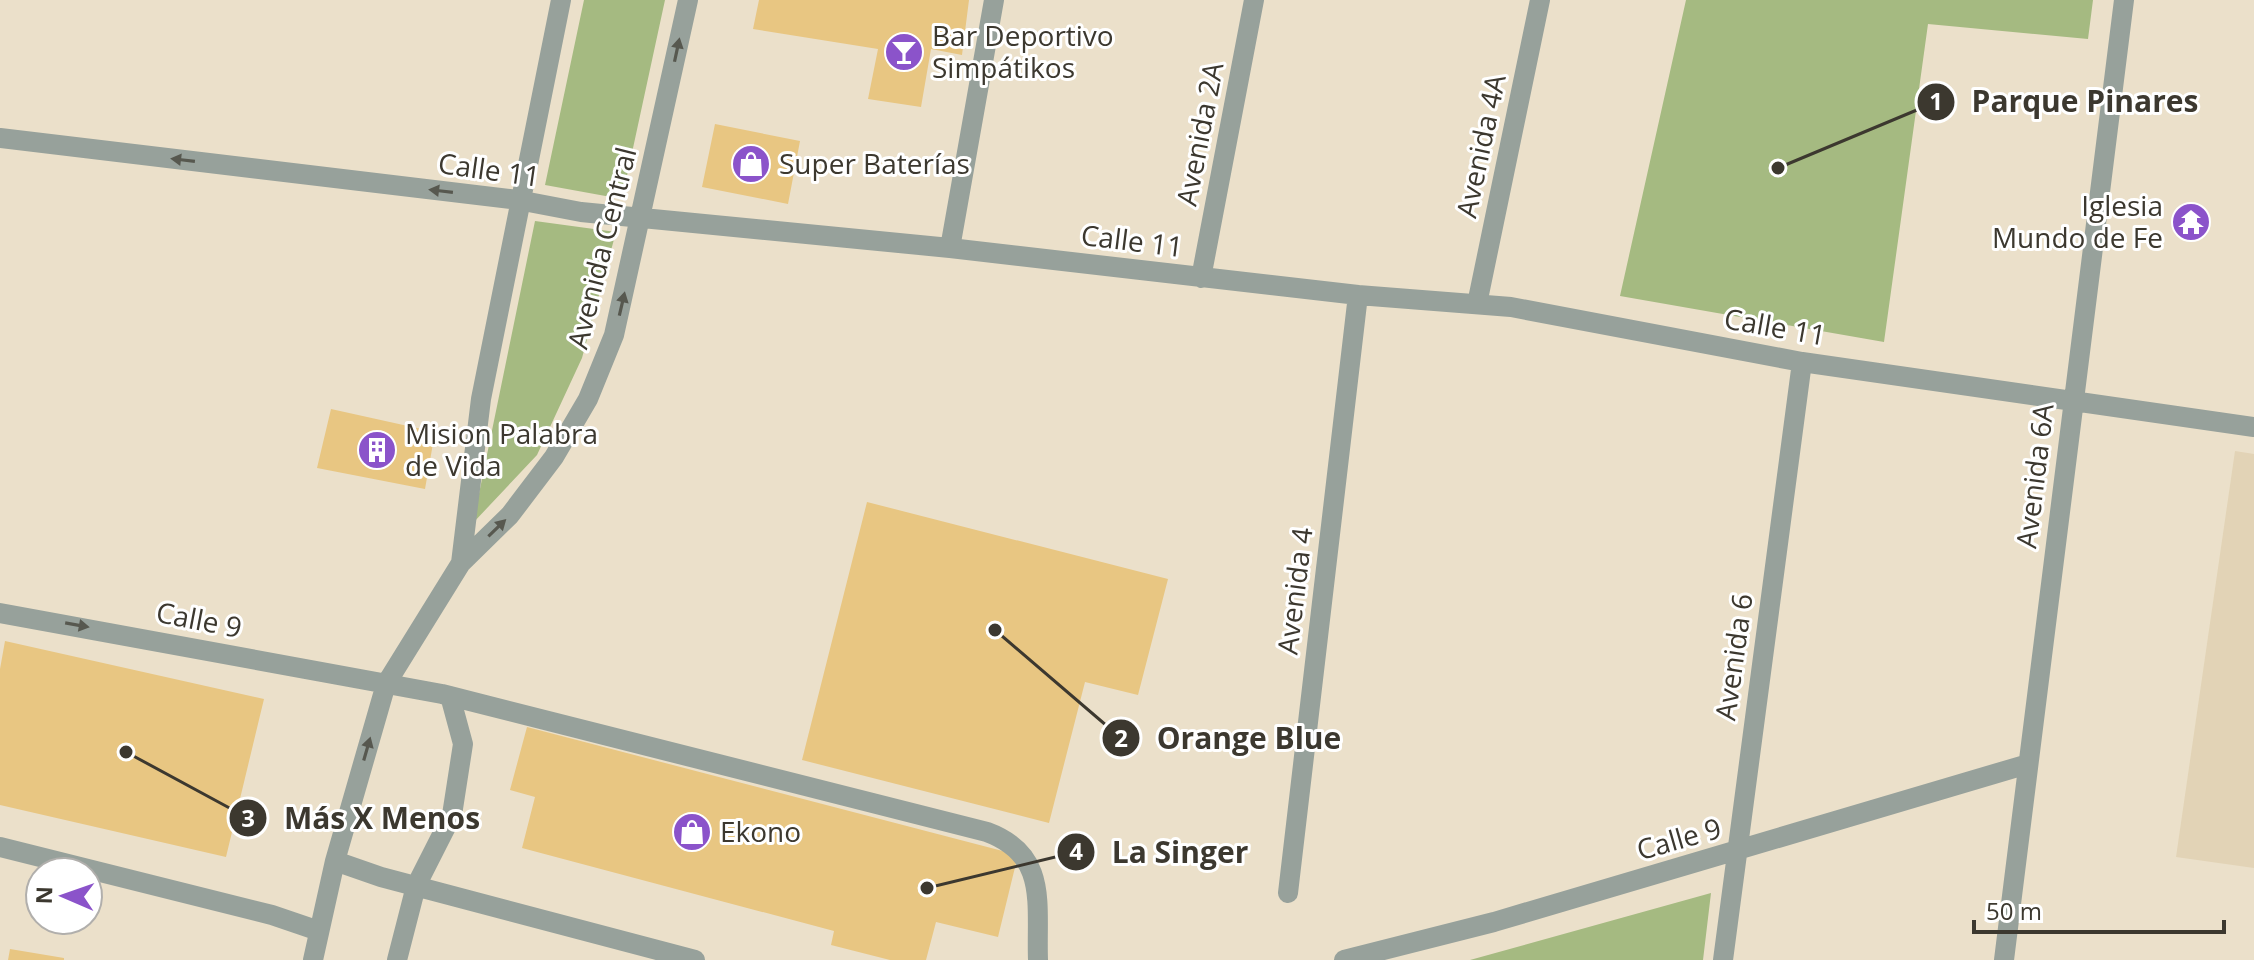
<svg xmlns="http://www.w3.org/2000/svg" width="2254" height="960" font-family="'Open Sans',sans-serif">
	<style>
		.built { fill: #e2d3b6 }
		.green { fill: #a5ba81 }
		.building { fill: #e8c682 }
		.lines { fill: none; stroke-linecap: round; stroke-linejoin: round }
		.minor { stroke: #97a19b; stroke-width: 20 }
		.oneway { fill: #57584f }
		.labels { text-anchor: middle; stroke-width: 6; stroke-linejoin: round; paint-order: stroke }
		.poi-label { font-size: 28px; fill: #3c382f; stroke: #fff; text-anchor: start }
		.street-label { font-size: 28px; fill: #3c382f; stroke: #fff }
		.leader { fill: none; stroke: #3c382f; stroke-width: 3 }
		.callout-dot { fill: #3c382f; stroke: #fff; stroke-width: 3 }
		.mark-label { font-size: 24px; text-anchor: middle; font-weight: bold; fill: #fff }
		.callout-label { font-size: 30px; text-anchor: middle; font-weight: bold; fill: #3c382f; stroke: #fff; stroke-width: 6; stroke-linejoin: round; paint-order: stroke }
	</style>
	<rect width="100%" height="100%" fill="#ebe0ca"/>
	<path class="built" d="M 2235,451 L 2254,454 L 2254,868 L 2176,857 Z"/>
	<path class="green" d="M 584,0 L 665,0 L 622,199 L 545,185 Z
		M 1686,0 L 2093,0 L 2088,39 L 1928,24 L 1884,342 L 1620,296 Z
		M 535,221 L 616,232 L 582,358 L 537,455 L 473,523 Z
		M 1711,893 L 1703,960 L 1470,960 Z"/>
	<path class="building" d="M 759,0 L 969,0 L 962,55 L 931,49 L 921,107 L 868,99 L 878,49 L 753,29 Z
		M 715,124 L 800,141 L 788,204 L 702,187 Z
		M 331,409 L 435,432 L 425,489 L 317,468 Z
		M 867,502 L 1168,579 L 1138,695 L 1085,682 L 1049,823 L 802,760 Z
		M 5,641 L 264,699 L 226,857 L 0,805 L 0,669 Z
		M 527,727 L 1018,855 L 998,937 L 936,922 L 926,960 L 890,960 L 831,945 L 834,931 L 522,848 L 535,797 L 510,790 Z
		M 10,949 L 64,958 L 64,960 L 8,960 Z"/>
	<g class="lines">
		<path class="minor" d="M 0,138 L 518,200 L 581,212 L 950,248 L 1358,295 L 1511,307 L 1802,362 L 2254,427
			M 950,248 L 994,0
			M 1201,278 L 1254,0
			M 1477,304 L 1540,0
			M 461,563 L 481,399 L 561,0
			M 0,613 L 442,694 L 987,832 C 1049,855 1036,904 1038,960
			M 0,847 L 272,915 L 319,931
			M 335,861 L 381,877 L 695,960
			M 1288,893 L 1358,295
			M 313,960 L 335,861 L 386,684 L 461,563 L 510,515 L 554,457 L 588,399 L 614,335 L 688,0
			M 397,960 L 416,886 L 452,815 L 463,744 L 450,696
			M 1344,960 L 1494,922 L 2028,764
			M 1723,960 L 1802,362
			M 2004,960 L 2124,0"/>
	</g>
	<defs><path id="oneway-solid" d="M-6-.8H1V-3.2L6.5 0L1 3.2V.8H-6Z" transform="scale(2)"/></defs>
	<g class="oneway">
		<use href="#oneway-solid" transform="translate(677 50) rotate(-78)"/>
		<use href="#oneway-solid" transform="translate(183 160) rotate(-173)"/>
		<use href="#oneway-solid" transform="translate(441 191) rotate(-173)"/>
		<use href="#oneway-solid" transform="translate(622 304) rotate(-77)"/>
		<use href="#oneway-solid" transform="translate(497 528) rotate(-44)"/>
		<use href="#oneway-solid" transform="translate(77 625) rotate(10)"/>
		<use href="#oneway-solid" transform="translate(367 749) rotate(-74)"/>
	</g>
	<defs>
		<g id="bar-disc" transform="scale(2)"><circle r="9.5" fill="#8b53ca" stroke="#fff"/><path d="M-6-5H6L.8 .8V4.5H3.5V6h-7V4.5H-.8V.8Z" fill="#fff"/></g>
		<g id="shop-disc" transform="scale(2)"><circle r="9.5" fill="#8b53ca" stroke="#fff"/><path d="M-5-2.5h2.3a2.7 3.5 0 0 1 5.4 0H5L5.5 6h-11ZM-1.5-2.5h3a1.5 2.3 0 0 0-3 0Z" fill="#fff"/></g>
		<g id="temple-disc" transform="scale(2)"><circle r="9.5" fill="#8b53ca" stroke="#fff"/><path d="M0-6L5-2H3V0L6.5 2.5H4V6H1.5V3h-3V6H-4V2.5H-6.5L-3 0V-2H-5Z" fill="#fff"/></g>
		<g id="building-disc" transform="scale(2)"><circle r="9.5" fill="#8b53ca" stroke="#fff"/><path d="M-4-6H4V6H1V3H-1V6H-4ZM-2.5-4.3h1.7v1.8h-1.7ZM.8-4.3h1.7v1.8H.8ZM-2.5-1h1.7V.8h-1.7ZM.8-1h1.7V.8H.8Z" fill="#fff"/></g>
	</defs>
	<g fill-rule="evenodd">
		<use href="#bar-disc" x="904" y="52"/>
		<use href="#shop-disc" x="751" y="164"/>
		<use href="#temple-disc" x="2191" y="222"/>
		<use href="#building-disc" x="377" y="450"/>
		<use href="#shop-disc" x="692" y="832"/>
	</g>
	<g class="labels">
		<g class="poi-label">
			<text x="932" y="46">Bar Deportivo<tspan x="932" dy="32">Simpátikos</tspan></text>
			<text x="779" y="174">Super Baterías</text>
			<text x="2163" y="216" text-anchor="end">Iglesia<tspan x="2163" dy="32">Mundo de Fe</tspan></text>
			<text x="405" y="444">Mision Palabra<tspan x="405" dy="32">de Vida</tspan></text>
			<text x="720" y="842">Ekono</text>
		</g>
		<g class="street-label">
			<text transform="translate(1200 134) rotate(-79)" y="10">Avenida 2A</text>
			<text transform="translate(1481 146) rotate(-78)" y="10">Avenida 4A</text>
			<text transform="translate(489 170) rotate(8)" y="10">Calle 11</text>
			<text transform="translate(1132 241) rotate(7)" y="10">Calle 11</text>
			<text transform="translate(602 248) rotate(-76)" y="10">Avenida Central</text>
			<text transform="translate(1775 327) rotate(10)" y="10">Calle 11</text>
			<text transform="translate(2035 476) rotate(-83)" y="10">Avenida 6A</text>
			<text transform="translate(1295 591) rotate(-83)" y="10">Avenida 4</text>
			<text transform="translate(199 620) rotate(11)" y="10">Calle 9</text>
			<text transform="translate(1734 657) rotate(-82)" y="10">Avenida 6</text>
			<text transform="translate(1679 839) rotate(-16)" y="10">Calle 9</text>
		</g>
	</g>
	<path class="leader" d="M1778 168L1936 102M995 630L1121 738M126 752L248 818M927 888L1076 852"/>
	<g class="callout-dot">
		<circle cx="1778" cy="168" r="8"/>
		<circle cx="995" cy="630" r="8"/>
		<circle cx="126" cy="752" r="8"/>
		<circle cx="927" cy="888" r="8"/>
		<circle cx="1936" cy="102" r="20"/>
		<circle cx="1121" cy="738" r="20"/>
		<circle cx="248" cy="818" r="20"/>
		<circle cx="1076" cy="852" r="20"/>
	</g>
	<g class="mark-label">
		<text x="1936" y="110">1</text>
		<text x="1121" y="747">2</text>
		<text x="248" y="827">3</text>
		<text x="1076" y="860">4</text>
	</g>
	<g class="callout-label">
		<text x="2085" y="112">Parque Pinares</text>
		<text x="1249" y="749">Orange Blue</text>
		<text x="382" y="829">Más X Menos</text>
		<text x="1180" y="863">La Singer</text>
	</g>
	<g transform="translate(64 896) rotate(272)"><circle r="38" fill="#ffffff" stroke="#b1afac" stroke-width="2"/>
	<path d="M0-6L14 30L0 20L-14 30Z" fill="#8b53ca"/>
	<text y="-12" font-size="22" font-weight="bold" text-anchor="middle" fill="#3c382f">N</text>
	</g>
	<path d="M1974 920v12h250v-12" fill="none" stroke="#3c382f" stroke-width="4"/>
	<text x="1986" y="920" font-size="24" fill="#3c382f" stroke="#ffffff" stroke-width="6" paint-order="stroke">50 m</text>
</svg>
